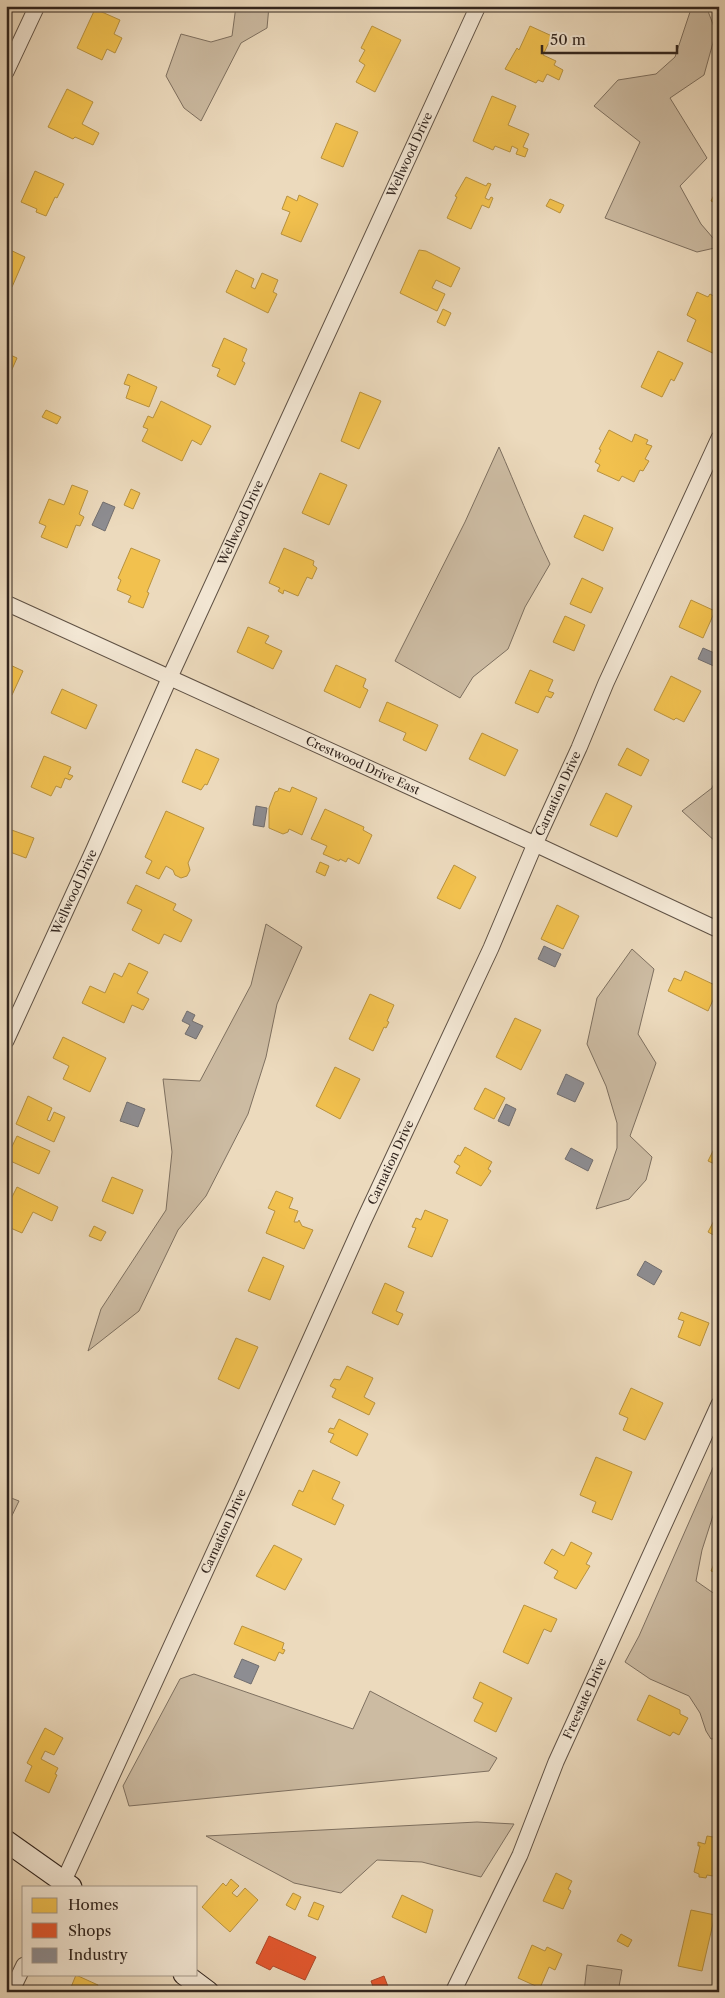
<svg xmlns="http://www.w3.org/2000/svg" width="725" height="1998" font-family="'Libre Caslon Text',serif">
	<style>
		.green { fill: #ccbba2; stroke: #7e7060 }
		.homes { fill: #f2c14e; stroke: #b8923f }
		.shops { fill: #e4572e; stroke: #ae4829 }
		.industry { fill: #8d8d92; stroke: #716e6f }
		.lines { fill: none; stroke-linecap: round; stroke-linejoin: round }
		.minor-casing { stroke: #605245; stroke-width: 17 }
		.secondary-casing { stroke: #31241d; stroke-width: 23 }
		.minor { stroke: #f3e7d4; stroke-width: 15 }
		.secondary { stroke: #f3e7d4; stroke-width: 21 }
		.labels { text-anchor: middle; stroke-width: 5; stroke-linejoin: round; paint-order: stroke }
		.street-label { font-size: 12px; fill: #31241d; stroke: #f3e7d4 }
	</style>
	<rect width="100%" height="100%" fill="#ecdabd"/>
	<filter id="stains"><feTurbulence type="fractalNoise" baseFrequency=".004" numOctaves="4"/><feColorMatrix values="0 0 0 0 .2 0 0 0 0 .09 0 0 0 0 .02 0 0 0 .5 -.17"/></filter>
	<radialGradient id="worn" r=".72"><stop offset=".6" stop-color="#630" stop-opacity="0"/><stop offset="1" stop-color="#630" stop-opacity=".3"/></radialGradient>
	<path class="green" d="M 236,6 L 269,6 L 267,28 L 241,43 L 201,121 L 184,108 L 166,76 L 181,34 L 211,42 L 232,36 Z
		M 692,6 L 706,6 L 716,32 L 704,75 L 670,98 L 707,158 L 680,186 L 701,224 L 719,245 L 719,247 L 697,252 L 605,218 L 640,142 L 594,106 L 618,80 L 656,74 L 675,57 Z
		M 499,447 C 516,486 531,525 550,564 L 525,607 L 508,649 L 473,677 L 460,698 L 395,661 L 465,522 Z
		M 719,772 L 719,842 L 717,843 L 682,811 L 712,788 Z
		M 266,924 L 302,947 L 277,1004 L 266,1057 L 248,1114 L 206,1196 L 178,1230 L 139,1311 L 88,1351 L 101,1309 L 166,1210 L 172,1152 L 163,1079 L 200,1081 L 251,985 Z
		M 632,949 L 654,969 L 638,1034 L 656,1063 L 630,1136 L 652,1157 L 646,1180 L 629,1199 L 596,1209 L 617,1148 L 617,1123 L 606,1086 L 587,1044 L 597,998 Z
		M 719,1454 L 719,1497 L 702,1550 L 696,1581 L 719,1597 L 719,1738 L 711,1739 L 706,1731 L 700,1713 L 689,1696 L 650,1679 L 625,1662 L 639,1636 Z
		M 6,1496 L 19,1501 L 6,1528 Z
		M 194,1674 L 353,1729 L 370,1691 L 497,1758 L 489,1771 L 129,1806 L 123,1786 L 180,1679 Z
		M 477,1822 L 514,1824 L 481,1877 L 422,1862 L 377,1860 L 341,1893 L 294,1883 L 206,1836 Z
		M 587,1965 L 622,1970 L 618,1992 L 584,1992 Z"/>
	<path class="homes" d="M 95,9 L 120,20 L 114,34 L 122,38 L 115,53 L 107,49 L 102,60 L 77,48 Z
		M 372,26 L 401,40 L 375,92 L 356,82 L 365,65 L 359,61 L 365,50 L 361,48 Z
		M 530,26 L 552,36 L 543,55 L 556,61 L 554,65 L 563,70 L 559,80 L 547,74 L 543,82 L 538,80 L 536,83 L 505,69 L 517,48 L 519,50 Z
		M 67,89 L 93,102 L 82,124 L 99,133 L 93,145 L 75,137 L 73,139 L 48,127 Z
		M 492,96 L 516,106 L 508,125 L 529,134 L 523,147 L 528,149 L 525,157 L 516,154 L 518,149 L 512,146 L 510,152 L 495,146 L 493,150 L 473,141 Z
		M 336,123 L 358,132 L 343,167 L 321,158 Z
		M 35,171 L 64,184 L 57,198 L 55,197 L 46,216 L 36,212 L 37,209 L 21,202 Z
		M 466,177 L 486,186 L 488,183 L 491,184 L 485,198 L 489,200 L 491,197 L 493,198 L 489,208 L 482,205 L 471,229 L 447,218 L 457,197 L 455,196 Z
		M 715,193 L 719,194 L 719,205 L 711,201 Z
		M 299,195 L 318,204 L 301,242 L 281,234 L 290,212 L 282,209 L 287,196 L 297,201 Z
		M 550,199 L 564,205 L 560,213 L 546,206 Z
		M 6,248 L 25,257 L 12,287 L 6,284 Z
		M 419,250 L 426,251 L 460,268 L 451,287 L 436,280 L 432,288 L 445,294 L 437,311 L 400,293 Z
		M 236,270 L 254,279 L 251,287 L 255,289 L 262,273 L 278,280 L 273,292 L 277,294 L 268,313 L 226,292 Z
		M 697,292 L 708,297 L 710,294 L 719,299 L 719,356 L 687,341 L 696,320 L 687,315 Z
		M 443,309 L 451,313 L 445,326 L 437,322 Z
		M 224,338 L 247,349 L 242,361 L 245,363 L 235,385 L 217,376 L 220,369 L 212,366 Z
		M 658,351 L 683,363 L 674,381 L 671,379 L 662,397 L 641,387 Z
		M 6,353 L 17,358 L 9,376 L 6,374 Z
		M 128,374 L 157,387 L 149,407 L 126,398 L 130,386 L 124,384 Z
		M 360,392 L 381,401 L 359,449 L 341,441 Z
		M 161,401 L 211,426 L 201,445 L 192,440 L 182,461 L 142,441 L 148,429 L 143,427 L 148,416 L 153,418 Z
		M 46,410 L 61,417 L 57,424 L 42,417 Z
		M 609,430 L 632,442 L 635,434 L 648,440 L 646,444 L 652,446 L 645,459 L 649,461 L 643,471 L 640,470 L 634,482 L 622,476 L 619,481 L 597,471 L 600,465 L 595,462 L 601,450 L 599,449 Z
		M 320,473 L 347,485 L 329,525 L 302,513 Z
		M 72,485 L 88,491 L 79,514 L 84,517 L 80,526 L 76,525 L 67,548 L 41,537 L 46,526 L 39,523 L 49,499 L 64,505 Z
		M 131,489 L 140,493 L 133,509 L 124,505 Z
		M 584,515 L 613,528 L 603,551 L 574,537 Z
		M 131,548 L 160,560 L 147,592 L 149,593 L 143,608 L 128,602 L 131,596 L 117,590 L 121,580 L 118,578 Z
		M 284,548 L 314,561 L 313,565 L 317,568 L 312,579 L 307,577 L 298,596 L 284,590 L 283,594 L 278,591 L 280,588 L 269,583 Z
		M 582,578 L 603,588 L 591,613 L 570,604 Z
		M 691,600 L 715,611 L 703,638 L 679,627 Z
		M 565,616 L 585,625 L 574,651 L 553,642 Z
		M 248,627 L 269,636 L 265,643 L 282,651 L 273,669 L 237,652 Z
		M 6,663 L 23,671 L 12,695 L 6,693 Z
		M 336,665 L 366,679 L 363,687 L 368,690 L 360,708 L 324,691 Z
		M 530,670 L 553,680 L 548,691 L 554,693 L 551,698 L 546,696 L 538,713 L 515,703 Z
		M 671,676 L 701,691 L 684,722 L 676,718 L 674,720 L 654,710 Z
		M 62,689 L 97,705 L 86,729 L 51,713 Z
		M 387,702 L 438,725 L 426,751 L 403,740 L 406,733 L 379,721 Z
		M 482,733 L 518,750 L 505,776 L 469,759 Z
		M 627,748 L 649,760 L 641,776 L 618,765 Z
		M 196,749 L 219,759 L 207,785 L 205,784 L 201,790 L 182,782 Z
		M 44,756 L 71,767 L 68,774 L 73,776 L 70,780 L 65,778 L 61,788 L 56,786 L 51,796 L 31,787 Z
		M 292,787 L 317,798 L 302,835 L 289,829 L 288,832 L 283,834 L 269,828 L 269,808 L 275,792 L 278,791 L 279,788 L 290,792 Z
		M 606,793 L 632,806 L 617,837 L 590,825 Z
		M 325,809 L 364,827 L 363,830 L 372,835 L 359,864 L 348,858 L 346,862 L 340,859 L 339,861 L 323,854 L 327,846 L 311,839 Z
		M 166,811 L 204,828 L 188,863 L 190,870 L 187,876 L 181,878 L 175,875 L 173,870 L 166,866 L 159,879 L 146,873 L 152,861 L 145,857 Z
		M 6,828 L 34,838 L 26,858 L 10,852 L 6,862 Z
		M 320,862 L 329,866 L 325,876 L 316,872 Z
		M 454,865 L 476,877 L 460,909 L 437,898 Z
		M 136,885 L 176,904 L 173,910 L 192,920 L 181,942 L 164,934 L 159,944 L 132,930 L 142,910 L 127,903 Z
		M 557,905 L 579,916 L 563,949 L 541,939 Z
		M 129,963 L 148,972 L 137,993 L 149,999 L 143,1010 L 132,1005 L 124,1023 L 82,1003 L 90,986 L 105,993 L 114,973 L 122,977 Z
		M 685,971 L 719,987 L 708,1011 L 668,991 L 674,978 L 681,981 Z
		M 370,994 L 394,1005 L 387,1021 L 389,1022 L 386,1028 L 384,1027 L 373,1051 L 349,1039 Z
		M 515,1018 L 541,1030 L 521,1070 L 496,1057 Z
		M 63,1037 L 106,1058 L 90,1092 L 63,1079 L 69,1066 L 53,1058 Z
		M 335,1067 L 360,1079 L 340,1119 L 316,1106 Z
		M 485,1088 L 505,1098 L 494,1119 L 474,1109 Z
		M 28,1096 L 52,1108 L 47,1120 L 50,1121 L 54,1112 L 65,1117 L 54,1142 L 16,1124 Z
		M 17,1136 L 50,1151 L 39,1174 L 6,1159 Z
		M 717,1143 L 719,1144 L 719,1166 L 708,1161 Z
		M 465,1147 L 492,1162 L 488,1169 L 491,1171 L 481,1186 L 456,1173 L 460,1166 L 454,1162 L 458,1155 L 460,1156 Z
		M 112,1177 L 143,1190 L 133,1214 L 102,1201 Z
		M 17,1187 L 58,1207 L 52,1221 L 33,1212 L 22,1233 L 6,1226 L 6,1199 L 10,1201 Z
		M 276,1191 L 293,1198 L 289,1208 L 298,1211 L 294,1222 L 298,1222 L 299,1220 L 302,1226 L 313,1230 L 304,1249 L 266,1233 L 275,1211 L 268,1208 Z
		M 425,1210 L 448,1220 L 432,1257 L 408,1247 L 416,1228 L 412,1227 L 416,1218 L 421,1220 Z
		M 719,1211 L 719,1238 L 708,1232 Z
		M 94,1226 L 106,1232 L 101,1241 L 89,1236 Z
		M 263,1257 L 284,1266 L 270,1300 L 248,1291 Z
		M 385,1283 L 404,1292 L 396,1311 L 403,1314 L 398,1325 L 372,1313 Z
		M 681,1312 L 709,1323 L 700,1346 L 678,1337 L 684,1321 L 678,1319 Z
		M 236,1338 L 258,1347 L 239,1389 L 218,1379 Z
		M 347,1366 L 373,1378 L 364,1397 L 375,1403 L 369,1415 L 332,1397 L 336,1389 L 330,1386 L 334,1379 L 340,1380 Z
		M 631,1388 L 663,1403 L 645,1440 L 623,1430 L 628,1418 L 619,1414 Z
		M 339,1419 L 368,1434 L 357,1456 L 330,1442 L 334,1434 L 328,1432 L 330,1428 L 334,1429 Z
		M 596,1457 L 632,1472 L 612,1520 L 592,1512 L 596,1502 L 580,1495 Z
		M 313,1470 L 340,1482 L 332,1499 L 344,1505 L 335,1525 L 292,1505 L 299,1490 L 303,1492 Z
		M 571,1542 L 592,1553 L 586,1564 L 590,1566 L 576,1589 L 554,1578 L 558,1571 L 544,1563 L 552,1549 L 564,1556 Z
		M 274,1545 L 302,1559 L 285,1590 L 256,1576 Z
		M 719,1552 L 719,1574 L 711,1571 Z
		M 524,1605 L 557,1619 L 551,1632 L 544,1629 L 528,1664 L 503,1652 Z
		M 242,1626 L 284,1643 L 282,1649 L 285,1650 L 283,1654 L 279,1652 L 275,1661 L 234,1644 Z
		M 480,1682 L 512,1698 L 496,1732 L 474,1721 L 483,1703 L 473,1698 Z
		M 649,1695 L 680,1710 L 680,1714 L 688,1718 L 679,1735 L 673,1732 L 670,1736 L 637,1720 Z
		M 45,1728 L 63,1738 L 54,1755 L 45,1751 L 41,1759 L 58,1768 L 55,1774 L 57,1775 L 49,1793 L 25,1781 L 32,1766 L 27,1763 Z
		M 707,1836 L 719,1838 L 719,1877 L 707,1875 L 706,1878 L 699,1877 L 699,1874 L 694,1872 L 700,1846 L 698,1846 L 698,1842 L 705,1844 Z
		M 556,1873 L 572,1881 L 568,1889 L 571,1891 L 563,1909 L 543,1901 Z
		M 231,1879 L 239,1886 L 232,1893 L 237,1897 L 245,1888 L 258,1900 L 230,1932 L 202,1907 L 223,1883 L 226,1886 Z
		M 293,1893 L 301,1897 L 295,1910 L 286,1905 Z
		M 402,1895 L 433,1910 L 426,1933 L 392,1917 Z
		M 314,1902 L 324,1906 L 318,1920 L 308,1916 Z
		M 691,1910 L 715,1915 L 702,1971 L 678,1966 Z
		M 621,1934 L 632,1940 L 628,1947 L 617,1941 Z
		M 532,1945 L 545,1951 L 547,1947 L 562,1954 L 555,1970 L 549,1967 L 540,1988 L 518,1978 Z
		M 76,1975 L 98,1985 L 95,1992 L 69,1992 Z"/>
	<path class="shops" d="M 269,1936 L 316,1957 L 305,1980 L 273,1966 L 270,1970 L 256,1963 Z
		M 384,1976 L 390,1992 L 375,1992 L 371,1981 Z"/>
	<path class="industry" d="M 103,502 L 115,507 L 105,531 L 92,525 Z
		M 703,648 L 719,655 L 716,667 L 698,659 Z
		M 256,806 L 267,808 L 264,827 L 253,825 Z
		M 544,946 L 561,954 L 555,967 L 538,959 Z
		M 187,1011 L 195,1015 L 192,1021 L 203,1026 L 196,1039 L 185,1034 L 190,1025 L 182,1021 Z
		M 566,1074 L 584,1083 L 575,1102 L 557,1094 Z
		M 127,1102 L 145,1109 L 138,1127 L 120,1121 Z
		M 506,1104 L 516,1109 L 509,1126 L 498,1121 Z
		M 571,1148 L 593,1160 L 588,1171 L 565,1159 Z
		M 645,1261 L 662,1271 L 654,1285 L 637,1275 Z
		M 242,1659 L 259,1666 L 251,1684 L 234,1677 Z"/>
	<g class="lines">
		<g class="minor-casing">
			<g id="minor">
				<path d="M 6,72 L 37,6"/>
				<path id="s1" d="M 6,603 L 535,844 L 719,930"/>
				<path id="s2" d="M 6,1041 L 94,849 L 169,679 L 478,6"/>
				<path id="s3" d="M 61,1887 L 243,1489 L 363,1222 L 491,948 L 535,844 L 579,748 L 606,683 L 719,438"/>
				<path d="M 11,1992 L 24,1965"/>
				<path id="s4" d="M 453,1992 L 520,1855 L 556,1762 L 719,1404"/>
			</g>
		</g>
		<g class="secondary-casing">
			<path id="secondary" d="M 6,1841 L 71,1887
				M 184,1974 L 208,1992"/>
		</g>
		<use href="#minor" class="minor"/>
		<use href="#secondary" class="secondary"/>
	</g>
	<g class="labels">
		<g class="street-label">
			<text dy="4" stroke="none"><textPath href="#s2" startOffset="974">Wellwood Drive</textPath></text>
			<text dy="4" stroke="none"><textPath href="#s2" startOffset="569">Wellwood Drive</textPath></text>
			<text dy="4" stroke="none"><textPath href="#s1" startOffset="392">Crestwood Drive East</textPath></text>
			<text dy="4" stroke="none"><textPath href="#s3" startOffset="1201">Carnation Drive</textPath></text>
			<text dy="4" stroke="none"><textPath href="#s2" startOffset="164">Wellwood Drive</textPath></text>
			<text dy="4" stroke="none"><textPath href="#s3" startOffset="796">Carnation Drive</textPath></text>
			<text dy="4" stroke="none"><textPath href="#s3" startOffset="391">Carnation Drive</textPath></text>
			<text dy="4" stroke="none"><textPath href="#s4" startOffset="322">Freestate Drive</textPath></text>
		</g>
	</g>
	<rect width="725" height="1998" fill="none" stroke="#ecdabd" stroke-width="25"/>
	<rect x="8" y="8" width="710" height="1983" fill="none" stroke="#31241d" stroke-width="2.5"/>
	<rect x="12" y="12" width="700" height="1973" fill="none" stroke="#31241d"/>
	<rect x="22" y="1886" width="175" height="90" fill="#f3e7d4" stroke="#a5998b"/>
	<rect x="32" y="1898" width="25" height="15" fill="#f2c14e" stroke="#a5998b"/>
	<text x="68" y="1910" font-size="15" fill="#31241d">Homes</text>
	<rect x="32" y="1923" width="25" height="15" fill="#e4572e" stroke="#a5998b"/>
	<text x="68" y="1936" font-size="15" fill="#31241d">Shops</text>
	<rect x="32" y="1948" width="25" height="15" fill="#8d8d92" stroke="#a5998b"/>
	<text x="68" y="1960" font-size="15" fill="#31241d">Industry</text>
	<path d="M542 45v8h135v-8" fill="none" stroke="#31241d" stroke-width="2.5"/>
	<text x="550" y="45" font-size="15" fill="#31241d" stroke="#f3e7d4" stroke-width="4" paint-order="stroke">50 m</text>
	<rect width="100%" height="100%" filter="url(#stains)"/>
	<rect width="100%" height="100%" fill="url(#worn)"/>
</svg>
